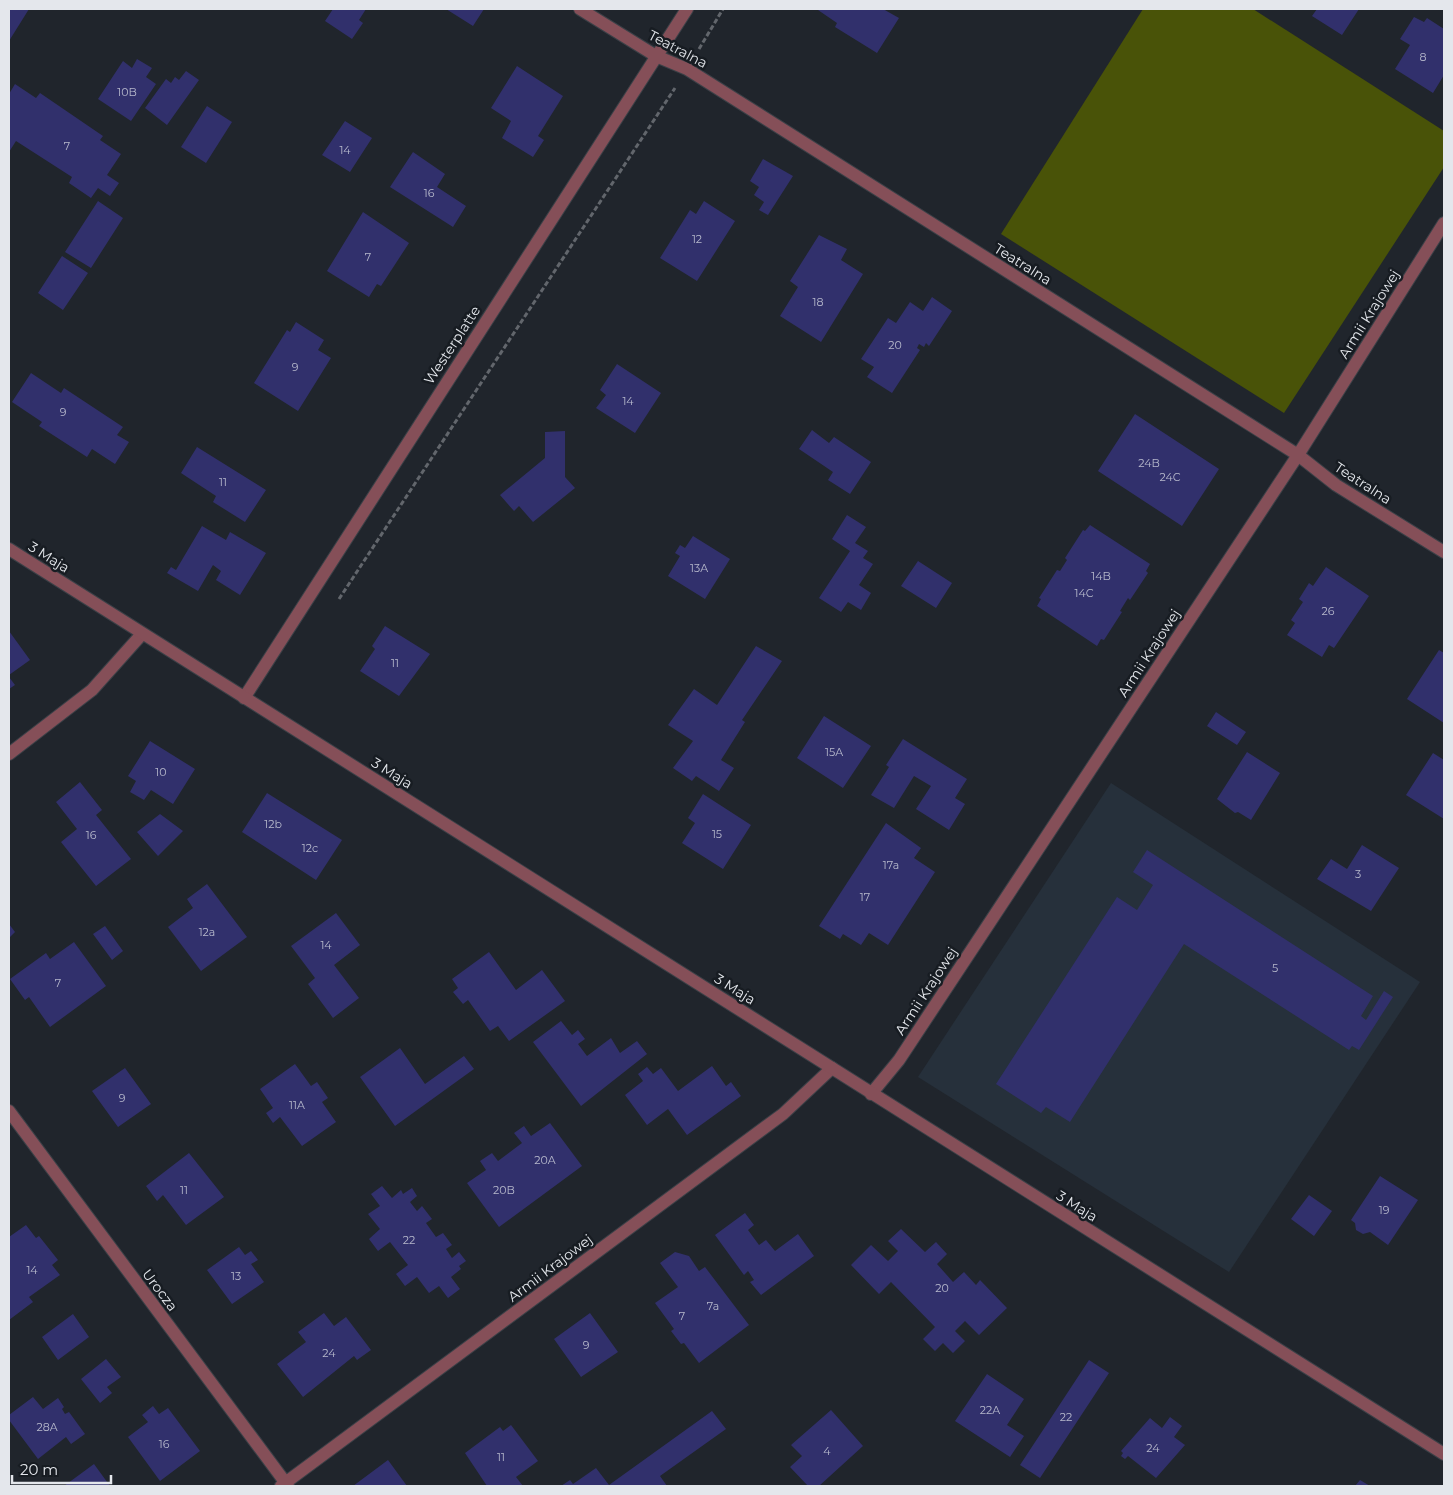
<svg xmlns="http://www.w3.org/2000/svg" width="1453" height="1495" font-family="Montserrat,sans-serif">
	<style>
		.built { fill: #26303b }
		.green { fill: #495308 }
		.building { fill: #31306c }
		.lines { fill: none; stroke-linecap: round; stroke-linejoin: round }
		.service-casing { stroke: #3b4047; stroke-width: 14 }
		.minor-casing { stroke: #3b4047; stroke-width: 14 }
		.tertiary-casing { stroke: #3b4047; stroke-width: 14 }
		.path { stroke: #62666c; stroke-width: 3; stroke-dasharray: 5 2.5; stroke-linecap: butt }
		.service { stroke: #854f58; stroke-width: 12 }
		.minor { stroke: #854f58; stroke-width: 12 }
		.tertiary { stroke: #854f58; stroke-width: 12 }
		.labels { text-anchor: middle; stroke-width: 5; stroke-linejoin: round; paint-order: stroke }
		.number-label { font-size: 11px; fill: #b7b9cc }
		.street-label { font-size: 14px; fill: #e4e7ec; stroke: #171c22 }
	</style>
	<rect width="100%" height="100%" fill="#20252c"/>
	<path class="built" d="M 1111,783 L 1420,982 L 1229,1272 L 918,1077 Z"/>
	<path class="green" d="M 1143,9 L 1253,9 L 1444,131 L 1444,167 L 1284,413 L 1001,234 Z"/>
	<path class="building" d="M 9,9 L 29,9 L 9,41 Z
		M 333,9 L 366,9 L 359,20 L 363,23 L 352,39 L 325,21 Z
		M 446,9 L 484,9 L 473,26 Z
		M 819,9 L 883,9 L 899,18 L 877,53 L 835,27 L 837,23 L 818,10 Z
		M 1317,9 L 1359,9 L 1342,35 L 1312,16 Z
		M 1414,17 L 1424,22 L 1427,18 L 1444,29 L 1444,75 L 1433,93 L 1395,69 L 1410,45 L 1400,39 Z
		M 137,59 L 152,68 L 146,77 L 156,84 L 131,121 L 98,99 L 123,61 L 132,68 Z
		M 517,66 L 563,96 L 538,136 L 544,140 L 533,157 L 502,138 L 511,121 L 491,108 Z
		M 186,71 L 199,80 L 167,125 L 145,108 L 166,79 L 171,83 L 175,77 L 179,80 Z
		M 15,84 L 36,98 L 40,93 L 103,136 L 100,140 L 121,154 L 107,175 L 119,183 L 110,196 L 98,188 L 91,198 L 69,183 L 72,177 L 16,141 L 9,152 L 9,94 Z
		M 207,106 L 232,122 L 206,163 L 181,147 Z
		M 345,121 L 372,138 L 350,172 L 322,155 Z
		M 413,152 L 445,174 L 437,187 L 466,206 L 453,227 L 390,187 Z
		M 763,159 L 793,176 L 768,215 L 759,210 L 764,202 L 754,195 L 759,187 L 750,181 Z
		M 98,201 L 123,218 L 91,268 L 65,252 Z
		M 704,201 L 735,221 L 697,281 L 660,258 L 690,210 L 696,214 Z
		M 363,212 L 409,243 L 381,286 L 377,284 L 369,297 L 327,271 Z
		M 819,235 L 847,249 L 841,260 L 863,274 L 821,342 L 780,316 L 798,287 L 790,281 Z
		M 62,256 L 88,273 L 63,310 L 38,293 Z
		M 932,297 L 952,311 L 929,346 L 926,343 L 924,347 L 919,344 L 917,348 L 920,350 L 892,393 L 867,377 L 874,367 L 861,359 L 888,318 L 896,323 L 910,302 L 923,311 Z
		M 296,322 L 324,340 L 318,350 L 331,358 L 298,411 L 254,383 L 287,330 L 290,332 Z
		M 617,364 L 661,393 L 635,433 L 596,408 L 606,395 L 600,390 Z
		M 31,373 L 61,393 L 64,388 L 123,427 L 117,435 L 129,442 L 115,464 L 92,449 L 87,457 L 39,426 L 42,422 L 12,402 Z
		M 1135,414 L 1219,469 L 1182,526 L 1098,471 Z
		M 812,430 L 829,443 L 834,437 L 871,462 L 850,494 L 828,480 L 833,472 L 799,449 Z
		M 565,431 L 565,477 L 575,488 L 533,522 L 519,506 L 514,511 L 500,495 L 545,458 L 545,432 Z
		M 197,447 L 266,490 L 245,522 L 213,502 L 216,496 L 181,473 Z
		M 847,515 L 866,527 L 855,543 L 868,551 L 863,558 L 873,564 L 859,585 L 871,593 L 861,610 L 848,602 L 841,612 L 819,598 L 850,551 L 832,539 Z
		M 1090,525 L 1150,564 L 1146,571 L 1148,573 L 1130,600 L 1128,598 L 1120,611 L 1122,612 L 1104,640 L 1101,639 L 1097,646 L 1037,606 L 1041,599 L 1039,598 L 1057,570 L 1060,571 L 1067,560 L 1065,558 L 1083,530 L 1085,531 Z
		M 202,526 L 226,540 L 230,532 L 266,553 L 240,595 L 216,580 L 221,571 L 213,565 L 198,591 L 167,573 L 171,567 L 176,570 Z
		M 693,536 L 730,559 L 705,599 L 668,576 L 680,556 L 675,553 L 680,545 L 685,548 Z
		M 918,561 L 952,583 L 936,608 L 901,586 Z
		M 1326,567 L 1369,596 L 1334,648 L 1329,645 L 1322,657 L 1287,635 L 1295,623 L 1291,620 L 1303,602 L 1299,599 L 1309,583 L 1313,586 Z
		M 385,626 L 430,654 L 399,696 L 360,671 L 375,649 L 372,646 Z
		M 9,631 L 30,660 L 9,675 Z
		M 756,646 L 782,661 L 742,720 L 745,722 L 721,760 L 734,768 L 719,791 L 696,776 L 692,781 L 673,768 L 693,741 L 668,725 L 694,689 L 717,705 Z
		M 1439,650 L 1444,653 L 1444,723 L 1407,699 Z
		M 9,677 L 15,685 L 9,689 Z
		M 1216,712 L 1246,732 L 1237,745 L 1207,726 Z
		M 824,716 L 871,746 L 843,788 L 797,758 Z
		M 903,739 L 967,779 L 955,798 L 965,804 L 949,830 L 916,809 L 931,786 L 914,776 L 894,808 L 871,795 L 889,767 L 886,765 Z
		M 150,741 L 195,769 L 173,804 L 151,790 L 144,800 L 130,792 L 136,781 L 128,776 Z
		M 1247,752 L 1280,773 L 1251,820 L 1238,812 L 1235,813 L 1217,799 Z
		M 1433,753 L 1444,760 L 1444,819 L 1406,795 Z
		M 80,782 L 102,810 L 96,815 L 131,859 L 96,886 L 61,842 L 77,829 L 56,802 Z
		M 267,793 L 342,840 L 316,880 L 242,832 Z
		M 703,794 L 751,825 L 723,869 L 682,843 L 695,823 L 688,818 Z
		M 160,814 L 183,831 L 158,856 L 137,832 Z
		M 886,823 L 921,848 L 914,858 L 935,872 L 888,945 L 869,933 L 861,945 L 843,934 L 840,939 L 819,926 Z
		M 1362,845 L 1399,868 L 1371,911 L 1317,879 L 1331,859 L 1347,869 Z
		M 1147,850 L 1373,996 L 1361,1016 L 1366,1020 L 1384,991 L 1393,997 L 1359,1050 L 1352,1046 L 1349,1050 L 1184,944 L 1070,1122 L 1046,1107 L 1041,1113 L 996,1084 L 1117,897 L 1137,910 L 1153,885 L 1133,872 Z
		M 207,884 L 247,937 L 201,971 L 168,927 L 193,908 L 187,899 Z
		M 336,913 L 360,945 L 334,965 L 359,998 L 333,1018 L 308,984 L 315,978 L 291,946 Z
		M 9,924 L 15,932 L 9,938 Z
		M 105,926 L 123,951 L 112,960 L 93,934 Z
		M 74,942 L 106,986 L 50,1027 L 29,997 L 25,1000 L 10,979 L 46,953 L 50,959 Z
		M 489,952 L 516,990 L 542,970 L 565,1001 L 509,1041 L 498,1026 L 490,1031 L 468,1000 L 463,1004 L 453,992 L 458,988 L 452,979 Z
		M 561,1021 L 572,1035 L 578,1030 L 585,1039 L 578,1044 L 587,1056 L 611,1038 L 620,1053 L 637,1041 L 647,1054 L 581,1106 L 533,1042 Z
		M 400,1048 L 425,1084 L 464,1056 L 474,1069 L 395,1126 L 360,1077 Z
		M 295,1064 L 311,1086 L 317,1082 L 328,1098 L 322,1102 L 336,1122 L 302,1146 L 280,1117 L 273,1123 L 266,1113 L 273,1108 L 260,1089 Z
		M 712,1066 L 726,1086 L 731,1082 L 741,1096 L 687,1135 L 668,1109 L 647,1125 L 625,1095 L 643,1081 L 638,1074 L 647,1067 L 653,1074 L 661,1068 L 678,1091 Z
		M 125,1068 L 151,1104 L 118,1127 L 92,1091 Z
		M 550,1123 L 582,1166 L 499,1227 L 467,1183 L 486,1170 L 480,1161 L 492,1153 L 498,1161 L 522,1143 L 514,1133 L 524,1126 L 531,1136 Z
		M 189,1153 L 224,1197 L 186,1225 L 163,1195 L 157,1201 L 146,1186 Z
		M 1380,1176 L 1418,1200 L 1388,1245 L 1370,1232 L 1363,1234 L 1356,1230 L 1355,1223 L 1351,1220 Z
		M 382,1186 L 392,1198 L 401,1190 L 403,1194 L 412,1188 L 417,1196 L 410,1202 L 417,1211 L 422,1206 L 432,1219 L 426,1223 L 436,1237 L 443,1233 L 452,1245 L 446,1249 L 452,1258 L 459,1252 L 466,1261 L 459,1266 L 461,1269 L 451,1277 L 460,1289 L 448,1298 L 439,1286 L 429,1293 L 417,1277 L 405,1286 L 396,1274 L 408,1265 L 390,1242 L 378,1251 L 369,1239 L 380,1229 L 368,1214 L 380,1206 L 371,1194 Z
		M 1309,1195 L 1332,1211 L 1314,1236 L 1291,1219 Z
		M 745,1213 L 754,1225 L 748,1230 L 759,1245 L 766,1240 L 775,1251 L 798,1234 L 814,1256 L 761,1295 L 750,1282 L 754,1280 L 748,1271 L 744,1275 L 715,1235 Z
		M 26,1225 L 36,1238 L 39,1236 L 58,1260 L 52,1265 L 60,1275 L 29,1297 L 33,1302 L 9,1320 L 9,1237 Z
		M 901,1229 L 925,1252 L 936,1242 L 947,1254 L 937,1264 L 953,1282 L 964,1272 L 976,1285 L 980,1280 L 1007,1308 L 979,1335 L 965,1321 L 955,1331 L 965,1341 L 953,1353 L 943,1343 L 935,1351 L 923,1339 L 935,1327 L 891,1282 L 879,1294 L 851,1265 L 871,1245 L 888,1261 L 898,1251 L 888,1241 Z
		M 239,1247 L 245,1255 L 251,1251 L 258,1260 L 251,1264 L 264,1282 L 232,1304 L 207,1270 Z
		M 675,1252 L 689,1256 L 699,1271 L 705,1267 L 749,1325 L 699,1363 L 684,1343 L 681,1344 L 671,1331 L 674,1329 L 655,1303 L 678,1287 L 660,1263 Z
		M 324,1313 L 334,1326 L 346,1317 L 371,1350 L 357,1360 L 354,1356 L 303,1397 L 277,1364 L 306,1342 L 298,1332 Z
		M 590,1313 L 618,1352 L 581,1377 L 554,1339 Z
		M 73,1314 L 89,1337 L 58,1360 L 42,1337 Z
		M 106,1359 L 121,1377 L 107,1387 L 112,1393 L 100,1403 L 81,1379 Z
		M 1089,1360 L 1109,1373 L 1040,1478 L 1020,1465 Z
		M 987,1374 L 1024,1399 L 1007,1425 L 1024,1436 L 1010,1457 L 955,1421 Z
		M 33,1397 L 43,1409 L 58,1398 L 64,1407 L 62,1409 L 65,1414 L 69,1412 L 85,1434 L 71,1444 L 66,1437 L 38,1459 L 9,1420 L 9,1415 Z
		M 153,1406 L 159,1414 L 168,1408 L 200,1451 L 160,1481 L 128,1437 L 148,1422 L 142,1415 Z
		M 831,1410 L 863,1446 L 819,1486 L 808,1486 L 790,1467 L 802,1456 L 791,1445 Z
		M 712,1411 L 726,1429 L 660,1476 L 667,1486 L 561,1486 L 570,1480 L 573,1484 L 596,1468 L 609,1485 Z
		M 1170,1417 L 1182,1426 L 1174,1437 L 1185,1445 L 1156,1478 L 1128,1456 L 1125,1459 L 1121,1456 L 1123,1453 L 1121,1451 L 1150,1418 L 1162,1428 Z
		M 511,1425 L 538,1461 L 516,1477 L 523,1486 L 487,1486 L 465,1453 L 500,1427 L 503,1431 Z
		M 388,1460 L 407,1486 L 353,1486 Z
		M 94,1464 L 110,1486 L 64,1486 Z
		M 1360,1480 L 1370,1486 L 1355,1486 Z"/>
	<g class="lines">
		<g class="service-casing">
			<path id="service" d="M 1298,455 L 1336,485 L 1444,552"/>
		</g>
		<g class="minor-casing">
			<path id="minor" d="M 580,9 L 656,56 L 687,69 L 1298,455
				M 244,698 L 687,9
				M 9,754 L 92,690 L 142,634
				M 871,1094 L 899,1060 L 1298,455 L 1444,223
				M 9,1111 L 288,1486
				M 281,1486 L 783,1114 L 832,1068"/>
		</g>
		<g class="tertiary-casing">
			<path id="tertiary" d="M 9,549 L 1444,1454"/>
		</g>
		<path class="path" d="M 699,49 L 723,9
			M 339,599 L 675,88"/>
		<use href="#service" class="service"/>
		<use href="#minor" class="minor"/>
		<use href="#tertiary" class="tertiary"/>
	</g>
	<g class="labels">
		<g class="number-label">
			<text x="1423" y="61">8</text>
			<text x="127" y="96">10B</text>
			<text x="67" y="150">7</text>
			<text x="345" y="154">14</text>
			<text x="429" y="197">16</text>
			<text x="697" y="243">12</text>
			<text x="368" y="261">7</text>
			<text x="818" y="306">18</text>
			<text x="895" y="349">20</text>
			<text x="295" y="371">9</text>
			<text x="628" y="405">14</text>
			<text x="63" y="416">9</text>
			<text x="1149" y="467">24B</text>
			<text x="1170" y="481">24C</text>
			<text x="223" y="486">11</text>
			<text x="699" y="572">13A</text>
			<text x="1101" y="580">14B</text>
			<text x="1084" y="597">14C</text>
			<text x="1328" y="615">26</text>
			<text x="395" y="667">11</text>
			<text x="834" y="756">15A</text>
			<text x="161" y="776">10</text>
			<text x="273" y="828">12b</text>
			<text x="717" y="838">15</text>
			<text x="91" y="839">16</text>
			<text x="310" y="852">12c</text>
			<text x="891" y="869">17a</text>
			<text x="1358" y="878">3</text>
			<text x="865" y="901">17</text>
			<text x="207" y="936">12a</text>
			<text x="326" y="949">14</text>
			<text x="1275" y="972">5</text>
			<text x="58" y="987">7</text>
			<text x="122" y="1102">9</text>
			<text x="297" y="1109">11A</text>
			<text x="545" y="1164">20A</text>
			<text x="184" y="1194">11</text>
			<text x="504" y="1194">20B</text>
			<text x="1384" y="1214">19</text>
			<text x="409" y="1244">22</text>
			<text x="32" y="1274">14</text>
			<text x="236" y="1280">13</text>
			<text x="942" y="1292">20</text>
			<text x="713" y="1310">7a</text>
			<text x="682" y="1320">7</text>
			<text x="586" y="1349">9</text>
			<text x="329" y="1357">24</text>
			<text x="990" y="1414">22A</text>
			<text x="1066" y="1421">22</text>
			<text x="47" y="1431">28A</text>
			<text x="164" y="1448">16</text>
			<text x="1153" y="1452">24</text>
			<text x="827" y="1455">4</text>
			<text x="501" y="1461">11</text>
		</g>
		<g class="street-label">
			<text transform="translate(678 49) rotate(28)" y="5">Teatralna</text>
			<text transform="translate(1023 264) rotate(32)" y="5">Teatralna</text>
			<text transform="translate(1369 314) rotate(-58)" y="5">Armii Krajowej</text>
			<text transform="translate(452 345) rotate(-57)" y="5">Westerplatte</text>
			<text transform="translate(1363 483) rotate(33)" y="5">Teatralna</text>
			<text transform="translate(49 557) rotate(32)" y="5">3 Maja</text>
			<text transform="translate(1149 653) rotate(-57)" y="5">Armii Krajowej</text>
			<text transform="translate(392 773) rotate(32)" y="5">3 Maja</text>
			<text transform="translate(735 989) rotate(32)" y="5">3 Maja</text>
			<text transform="translate(926 991) rotate(-57)" y="5">Armii Krajowej</text>
			<text transform="translate(1077 1206) rotate(32)" y="5">3 Maja</text>
			<text transform="translate(550 1268) rotate(-37)" y="5">Armii Krajowej</text>
			<text transform="translate(160 1290) rotate(53)" y="5">Urocza</text>
		</g>
	</g>
	<rect width="1453" height="1495" fill="none" stroke="#e4e7ec" stroke-width="20"/>
	<path d="M12 1475v8h99v-8" fill="none" stroke="#e4e7ec" stroke-width="2.5"/>
	<text x="20" y="1475" font-size="15" fill="#e4e7ec" stroke="#171c22" stroke-width="4" paint-order="stroke">20 m</text>
</svg>
